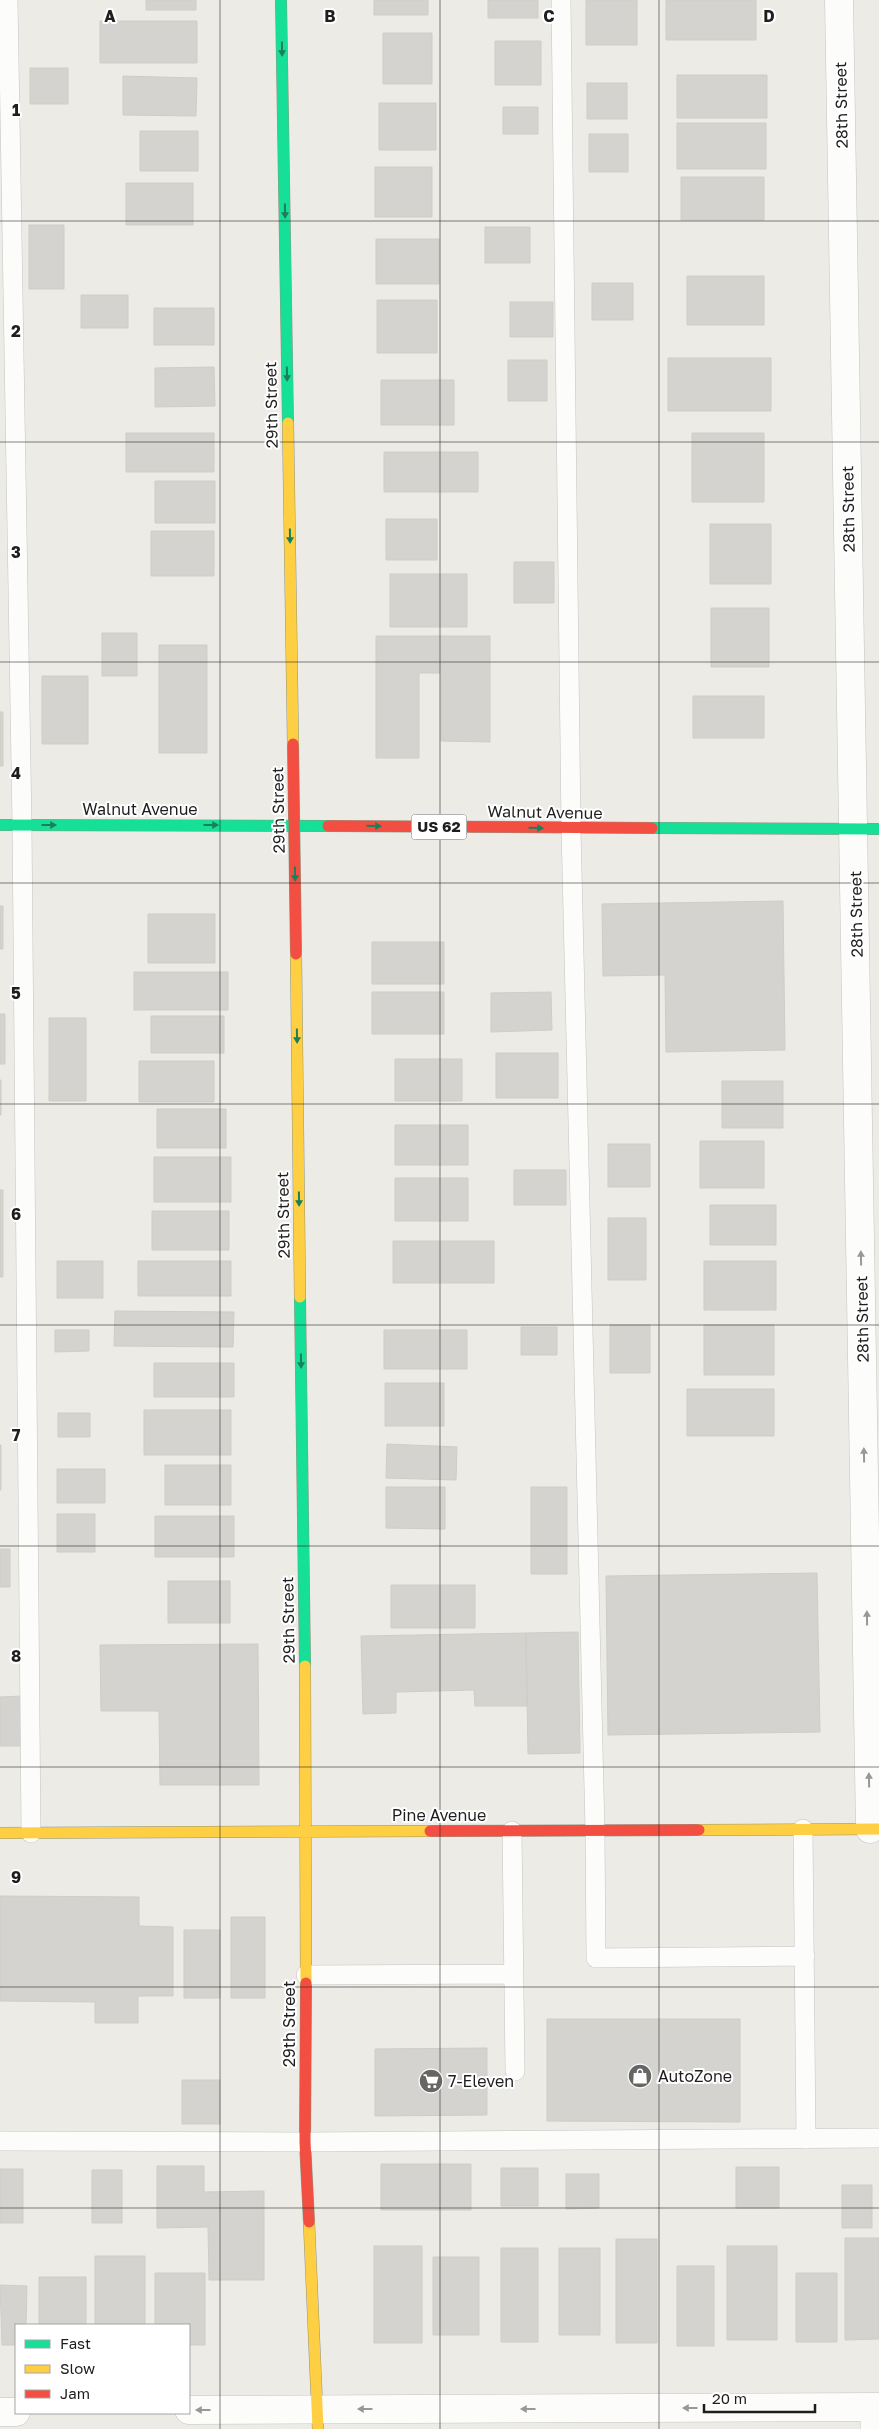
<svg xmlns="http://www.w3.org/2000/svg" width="879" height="2429" font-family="'Golos Text',sans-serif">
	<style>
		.building { fill: #d4d3cf; stroke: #cfcdc7 }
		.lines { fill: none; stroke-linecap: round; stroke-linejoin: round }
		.lane-casing { stroke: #c5c4c2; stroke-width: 20 }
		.street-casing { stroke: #c5c4c2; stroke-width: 29 }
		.fast-casing { stroke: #92967e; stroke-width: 12 }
		.slow-casing { stroke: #92967e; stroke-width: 12 }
		.jam-casing { stroke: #92967e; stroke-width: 12 }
		.lane { stroke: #fcfcfb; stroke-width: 19 }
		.street { stroke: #fcfcfb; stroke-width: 28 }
		.fast { stroke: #16e098; stroke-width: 11 }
		.slow { stroke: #ffcf43; stroke-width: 11 }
		.jam { stroke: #f24e42; stroke-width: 11 }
		.oneway { fill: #1a7f5b }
		.oneway2 { fill: #989898 }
		.grid { fill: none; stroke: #1e1e1e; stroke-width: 1; stroke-opacity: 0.55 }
		.labels { text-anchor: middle; stroke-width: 4; stroke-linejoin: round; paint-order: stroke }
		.shield { fill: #fff; stroke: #626262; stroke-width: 1 }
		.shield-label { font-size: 15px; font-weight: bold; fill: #1e1e1e }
		.street-label { font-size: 16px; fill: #1e1e1e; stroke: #fff }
		.poi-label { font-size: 16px; fill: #1e1e1e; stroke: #fff; text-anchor: start }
		.grid-label { font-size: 16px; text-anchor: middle; font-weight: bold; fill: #1e1e1e; stroke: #fff; stroke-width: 4; stroke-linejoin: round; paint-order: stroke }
	</style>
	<rect width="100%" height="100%" fill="#ecebe6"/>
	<path class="building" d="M 146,0 L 196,0 L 196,10 L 146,10 Z
		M 374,0 L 428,0 L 428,15 L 374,15 Z
		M 488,0 L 538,0 L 538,18 L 488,18 Z
		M 586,0 L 637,0 L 637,45 L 586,45 Z
		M 666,0 L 756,0 L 756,40 L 666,40 Z
		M 100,21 L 197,21 L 197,63 L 100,63 Z
		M 383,33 L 432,33 L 432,84 L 383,84 Z
		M 495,41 L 541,41 L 541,85 L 495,85 Z
		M 30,68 L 68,68 L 68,104 L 30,104 Z
		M 677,75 L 767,75 L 767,118 L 677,118 Z
		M 123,76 L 197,78 L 196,116 L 123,115 Z
		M 587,83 L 627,83 L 627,119 L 587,119 Z
		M 379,103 L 436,103 L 436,150 L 379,150 Z
		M 503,107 L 538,107 L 538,134 L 503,134 Z
		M 677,123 L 766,123 L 766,169 L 677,169 Z
		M 140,131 L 198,131 L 198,171 L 140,171 Z
		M 589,134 L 628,134 L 628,172 L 589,172 Z
		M 375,167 L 432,167 L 432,217 L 375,217 Z
		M 681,177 L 764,177 L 764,220 L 681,220 Z
		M 126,183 L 193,183 L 193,225 L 126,225 Z
		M 29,225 L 64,225 L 64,289 L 29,289 Z
		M 485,227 L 530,227 L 530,263 L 485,263 Z
		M 376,239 L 439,239 L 439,284 L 376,284 Z
		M 687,276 L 764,276 L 764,325 L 687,325 Z
		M 592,283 L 633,283 L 633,320 L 592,320 Z
		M 81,295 L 128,295 L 128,328 L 81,328 Z
		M 377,300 L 437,300 L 437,353 L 377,353 Z
		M 510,302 L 553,302 L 553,337 L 510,337 Z
		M 154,308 L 214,308 L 214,345 L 154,345 Z
		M 668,358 L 771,358 L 771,411 L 668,411 Z
		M 508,360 L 547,360 L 547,401 L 508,401 Z
		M 214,367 L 215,406 L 155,407 L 155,368 Z
		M 381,380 L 454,380 L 454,425 L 381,425 Z
		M 126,433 L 214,433 L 214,472 L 126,472 Z
		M 692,433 L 764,433 L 764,502 L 692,502 Z
		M 384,452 L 478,452 L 478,492 L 384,492 Z
		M 155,481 L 215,481 L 215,523 L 155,523 Z
		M 386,519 L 437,519 L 437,560 L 386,560 Z
		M 710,524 L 771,524 L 771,584 L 710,584 Z
		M 151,531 L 214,531 L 214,576 L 151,576 Z
		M 514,562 L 554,562 L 554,603 L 514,603 Z
		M 390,574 L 467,574 L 467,627 L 390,627 Z
		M 711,608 L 769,608 L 769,667 L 711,667 Z
		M 102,633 L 137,633 L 137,676 L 102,676 Z
		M 376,636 L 490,636 L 490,742 L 441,741 L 441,673 L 419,673 L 419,758 L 376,758 Z
		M 159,645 L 207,645 L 207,753 L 159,753 Z
		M 42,676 L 88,676 L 88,744 L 42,744 Z
		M 693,696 L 764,696 L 764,738 L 693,738 Z
		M 0,712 L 3,712 L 3,766 L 0,766 Z
		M 783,901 L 785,1050 L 666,1052 L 665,975 L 603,976 L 602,904 Z
		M 0,906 L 3,906 L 3,949 L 0,949 Z
		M 148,914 L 215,914 L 215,963 L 148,963 Z
		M 372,942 L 444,942 L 444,984 L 372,984 Z
		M 134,972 L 228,972 L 228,1010 L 134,1010 Z
		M 372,992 L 444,992 L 444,1034 L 372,1034 Z
		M 551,992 L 552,1030 L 491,1032 L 491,993 Z
		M 0,1014 L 5,1014 L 5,1064 L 0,1064 Z
		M 151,1016 L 224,1016 L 224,1053 L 151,1053 Z
		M 49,1018 L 86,1018 L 86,1101 L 49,1101 Z
		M 496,1053 L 558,1053 L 558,1098 L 496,1098 Z
		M 395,1059 L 462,1059 L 462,1101 L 395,1101 Z
		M 139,1061 L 214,1061 L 214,1102 L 139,1102 Z
		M 0,1080 L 1,1080 L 1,1115 L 0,1115 Z
		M 722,1081 L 783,1081 L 783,1128 L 722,1128 Z
		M 157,1109 L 226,1109 L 226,1148 L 157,1148 Z
		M 395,1125 L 468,1125 L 468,1165 L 395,1165 Z
		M 700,1141 L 764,1141 L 764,1188 L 700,1188 Z
		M 608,1144 L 650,1144 L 650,1187 L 608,1187 Z
		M 154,1157 L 231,1157 L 231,1202 L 154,1202 Z
		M 514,1170 L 566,1170 L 566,1205 L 514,1205 Z
		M 395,1178 L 468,1178 L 468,1221 L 395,1221 Z
		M 0,1190 L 3,1190 L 3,1277 L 0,1277 Z
		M 710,1205 L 776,1205 L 776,1245 L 710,1245 Z
		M 152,1211 L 229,1211 L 229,1250 L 152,1250 Z
		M 608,1218 L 646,1218 L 646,1280 L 608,1280 Z
		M 393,1241 L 494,1241 L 494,1283 L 393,1283 Z
		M 57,1261 L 103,1261 L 103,1298 L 57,1298 Z
		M 138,1261 L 231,1261 L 231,1296 L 138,1296 Z
		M 704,1261 L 776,1261 L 776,1310 L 704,1310 Z
		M 115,1311 L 234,1312 L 233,1347 L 114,1346 Z
		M 610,1325 L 650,1325 L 650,1373 L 610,1373 Z
		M 704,1325 L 774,1325 L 774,1375 L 704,1375 Z
		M 521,1327 L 557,1327 L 557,1355 L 521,1355 Z
		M 55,1330 L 89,1330 L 89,1351 L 55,1352 Z
		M 384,1330 L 467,1330 L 467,1369 L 384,1369 Z
		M 154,1363 L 234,1363 L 234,1397 L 154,1397 Z
		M 385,1383 L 444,1383 L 444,1426 L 385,1426 Z
		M 687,1389 L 774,1389 L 774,1436 L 687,1436 Z
		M 144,1410 L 231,1410 L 231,1455 L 144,1455 Z
		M 58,1413 L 90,1413 L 90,1437 L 58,1437 Z
		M 387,1444 L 457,1447 L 456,1480 L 386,1478 Z
		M 0,1445 L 1,1445 L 1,1490 L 0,1490 Z
		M 165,1465 L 231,1465 L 231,1505 L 165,1505 Z
		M 57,1469 L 105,1469 L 105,1503 L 57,1503 Z
		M 386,1487 L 445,1487 L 445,1529 L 386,1528 Z
		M 531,1487 L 567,1487 L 567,1574 L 531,1574 Z
		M 57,1514 L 95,1514 L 95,1552 L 57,1552 Z
		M 155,1516 L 234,1516 L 234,1557 L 155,1557 Z
		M 0,1549 L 10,1549 L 10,1587 L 0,1587 Z
		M 817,1573 L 820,1732 L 608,1735 L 606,1576 Z
		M 168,1581 L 230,1581 L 230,1623 L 168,1623 Z
		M 391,1585 L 475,1585 L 475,1628 L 391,1628 Z
		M 578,1632 L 580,1753 L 528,1754 L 526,1633 Z
		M 526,1633 L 527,1706 L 475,1706 L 474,1690 L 396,1692 L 396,1713 L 363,1714 L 361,1636 Z
		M 258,1644 L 259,1785 L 160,1785 L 159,1711 L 101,1711 L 100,1645 Z
		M 22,1696 L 23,1746 L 0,1746 L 0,1697 Z
		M 0,1896 L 139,1897 L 139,1926 L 173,1927 L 173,1996 L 138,1996 L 138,2023 L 95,2023 L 95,2002 L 0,2001 Z
		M 231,1917 L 265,1917 L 265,1998 L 231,1998 Z
		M 184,1930 L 220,1930 L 220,1998 L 184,1998 Z
		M 547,2019 L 740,2019 L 740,2122 L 547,2121 Z
		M 487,2048 L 487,2115 L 375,2116 L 375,2049 Z
		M 182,2080 L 220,2080 L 220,2124 L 182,2124 Z
		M 381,2164 L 471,2164 L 471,2210 L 381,2210 Z
		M 157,2166 L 204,2166 L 204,2192 L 264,2191 L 264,2280 L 209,2280 L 208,2227 L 157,2228 Z
		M 736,2167 L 779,2167 L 779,2208 L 736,2208 Z
		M 501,2168 L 538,2168 L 538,2206 L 501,2206 Z
		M 0,2169 L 23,2169 L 23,2223 L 0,2223 Z
		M 92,2170 L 122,2170 L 122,2223 L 92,2223 Z
		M 566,2174 L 599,2174 L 599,2208 L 566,2209 Z
		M 842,2185 L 872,2185 L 872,2228 L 842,2228 Z
		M 845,2238 L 879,2238 L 879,2339 L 845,2340 Z
		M 616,2239 L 657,2239 L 657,2343 L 616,2343 Z
		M 374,2246 L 422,2246 L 422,2343 L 374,2343 Z
		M 727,2246 L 777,2246 L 777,2340 L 727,2340 Z
		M 501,2248 L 538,2248 L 538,2342 L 501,2342 Z
		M 559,2248 L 600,2248 L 600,2335 L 559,2335 Z
		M 95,2256 L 145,2256 L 145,2325 L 95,2325 Z
		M 433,2257 L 479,2257 L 479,2335 L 433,2335 Z
		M 677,2266 L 714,2266 L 714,2346 L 677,2346 Z
		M 155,2273 L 205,2273 L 205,2345 L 189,2345 L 189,2325 L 155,2325 Z
		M 796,2273 L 837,2273 L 837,2342 L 796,2342 Z
		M 39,2277 L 86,2277 L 86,2325 L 39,2325 Z
		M 0,2285 L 27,2286 L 26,2325 L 16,2325 L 16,2345 L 2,2345 Z"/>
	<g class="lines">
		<g class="lane-casing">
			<path id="lane" d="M 8,0 L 22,825 L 31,1833
				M 561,0 L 571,829 L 595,1831 L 596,1958 L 805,1956
				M 803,1829 L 806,2139
				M 512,1831 L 515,2071
				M 306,1975 L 514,1974
				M 0,2141 L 305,2142 L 879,2138
				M 870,2407 L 870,2429"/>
		</g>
		<g class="street-casing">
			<path id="street" d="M 839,0 L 870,1829
				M 189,2410 L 879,2407
				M 0,2412 L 16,2412"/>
		</g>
		<g class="fast-casing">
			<path id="fast" d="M 281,0 L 288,423
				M 0,825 L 328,826
				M 652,828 L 879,829
				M 300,1297 L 305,1666"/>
		</g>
		<g class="slow-casing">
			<path id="slow" d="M 288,423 L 293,744
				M 296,954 L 300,1297
				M 305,1666 L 306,1983
				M 699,1830 L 879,1829
				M 0,1833 L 430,1831
				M 309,2222 L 318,2429"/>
		</g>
		<g class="jam-casing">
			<path id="jam" d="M 293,744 L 296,954
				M 328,826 L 652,828
				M 430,1831 L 699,1830
				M 306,1983 L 305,2142 L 309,2222"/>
		</g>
		<use href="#lane" class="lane"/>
		<use href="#street" class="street"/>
		<use href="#fast" class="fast"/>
		<use href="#slow" class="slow"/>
		<use href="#jam" class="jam"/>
	</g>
	<defs><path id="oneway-solid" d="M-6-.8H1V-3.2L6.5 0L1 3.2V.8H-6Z" transform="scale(1.25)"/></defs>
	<g class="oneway">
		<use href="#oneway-solid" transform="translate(282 49) rotate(89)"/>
		<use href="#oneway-solid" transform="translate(285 211) rotate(89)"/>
		<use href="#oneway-solid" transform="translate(287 374) rotate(89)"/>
		<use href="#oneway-solid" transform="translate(290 536) rotate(89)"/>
		<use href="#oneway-solid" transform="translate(49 825)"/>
		<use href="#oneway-solid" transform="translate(211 825)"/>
		<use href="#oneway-solid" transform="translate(374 826) rotate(1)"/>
		<use href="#oneway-solid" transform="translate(536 828) rotate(1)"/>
		<use href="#oneway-solid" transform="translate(295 874) rotate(89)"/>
		<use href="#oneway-solid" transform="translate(297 1036) rotate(89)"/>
		<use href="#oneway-solid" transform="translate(299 1199) rotate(89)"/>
		<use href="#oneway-solid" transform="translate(301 1361) rotate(89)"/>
	</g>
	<g class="oneway2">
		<use href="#oneway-solid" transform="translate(861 1258) rotate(-91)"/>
		<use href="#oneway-solid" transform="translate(864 1455) rotate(-91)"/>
		<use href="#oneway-solid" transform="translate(867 1618) rotate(-91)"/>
		<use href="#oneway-solid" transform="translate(869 1780) rotate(-91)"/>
		<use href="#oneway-solid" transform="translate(690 2408) rotate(180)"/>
		<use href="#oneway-solid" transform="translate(365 2409) rotate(180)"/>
		<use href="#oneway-solid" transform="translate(528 2409) rotate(180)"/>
		<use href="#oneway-solid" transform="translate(203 2410) rotate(180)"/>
	</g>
	<path class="grid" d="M 220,0 L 220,2429M 440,0 L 440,2429M 659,0 L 659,2429M 0,221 L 879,221M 0,442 L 879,442M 0,662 L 879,662M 0,883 L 879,883M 0,1104 L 879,1104M 0,1325 L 879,1325M 0,1546 L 879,1546M 0,1767 L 879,1767M 0,1987 L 879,1987M 0,2208 L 879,2208"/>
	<defs>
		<g id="shop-disc" transform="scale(1.25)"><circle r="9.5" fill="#666664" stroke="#fff"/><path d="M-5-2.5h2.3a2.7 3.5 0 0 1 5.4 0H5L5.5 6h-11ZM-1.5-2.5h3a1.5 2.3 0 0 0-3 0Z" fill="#fff"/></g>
		<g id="supermarket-disc" transform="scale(1.25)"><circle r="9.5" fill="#666664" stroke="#fff"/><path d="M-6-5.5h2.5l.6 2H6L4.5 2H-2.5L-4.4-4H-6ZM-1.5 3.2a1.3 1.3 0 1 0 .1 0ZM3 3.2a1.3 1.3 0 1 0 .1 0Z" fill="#fff"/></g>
	</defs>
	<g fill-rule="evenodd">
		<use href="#shop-disc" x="640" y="2076"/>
		<use href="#supermarket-disc" x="431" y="2081"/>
	</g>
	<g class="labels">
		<rect class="shield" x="411.5" y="814.5" width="55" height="25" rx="4"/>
		<g class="shield-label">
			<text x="439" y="832">US 62</text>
		</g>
		<g class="street-label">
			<text transform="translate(841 105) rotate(-91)" y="6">28th Street</text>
			<text transform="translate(271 405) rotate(-91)" y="6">29th Street</text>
			<text transform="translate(848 509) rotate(-91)" y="6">28th Street</text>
			<text x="140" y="815">Walnut Avenue</text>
			<text transform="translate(278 810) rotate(-91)" y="6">29th Street</text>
			<text transform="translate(545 812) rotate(1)" y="6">Walnut Avenue</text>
			<text transform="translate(856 914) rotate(-91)" y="6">28th Street</text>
			<text transform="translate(283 1215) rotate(-91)" y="6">29th Street</text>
			<text transform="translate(862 1319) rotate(-91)" y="6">28th Street</text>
			<text transform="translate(288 1620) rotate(-91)" y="6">29th Street</text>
			<text x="439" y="1821">Pine Avenue</text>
			<text transform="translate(289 2024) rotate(-90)" y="6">29th Street</text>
		</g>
		<g class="poi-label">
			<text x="658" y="2082">AutoZone</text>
			<text x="448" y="2087">7-Eleven</text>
		</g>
	</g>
	<g class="grid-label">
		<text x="110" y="22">A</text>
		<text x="330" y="22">B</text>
		<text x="549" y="22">C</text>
		<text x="769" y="22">D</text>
		<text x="16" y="116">1</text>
		<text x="16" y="337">2</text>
		<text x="16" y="558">3</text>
		<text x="16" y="779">4</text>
		<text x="16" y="999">5</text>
		<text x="16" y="1220">6</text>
		<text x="16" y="1441">7</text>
		<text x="16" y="1662">8</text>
		<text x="16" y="1883">9</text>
	</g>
	<rect x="15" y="2324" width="175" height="90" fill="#ffffff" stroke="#a5a5a5"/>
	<rect x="25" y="2340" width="25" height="8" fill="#16e098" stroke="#a5a5a5"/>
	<text x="60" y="2349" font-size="15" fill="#1e1e1e">Fast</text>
	<rect x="25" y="2365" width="25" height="8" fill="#ffcf43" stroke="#a5a5a5"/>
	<text x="60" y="2374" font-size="15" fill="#1e1e1e">Slow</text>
	<rect x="25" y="2390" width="25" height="8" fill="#f24e42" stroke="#a5a5a5"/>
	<text x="60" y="2399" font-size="15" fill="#1e1e1e">Jam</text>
	<path d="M704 2404v8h111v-8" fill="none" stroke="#1e1e1e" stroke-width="2.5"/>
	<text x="712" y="2404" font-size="15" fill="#1e1e1e" stroke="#ffffff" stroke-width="4" paint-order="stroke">20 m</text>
</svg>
